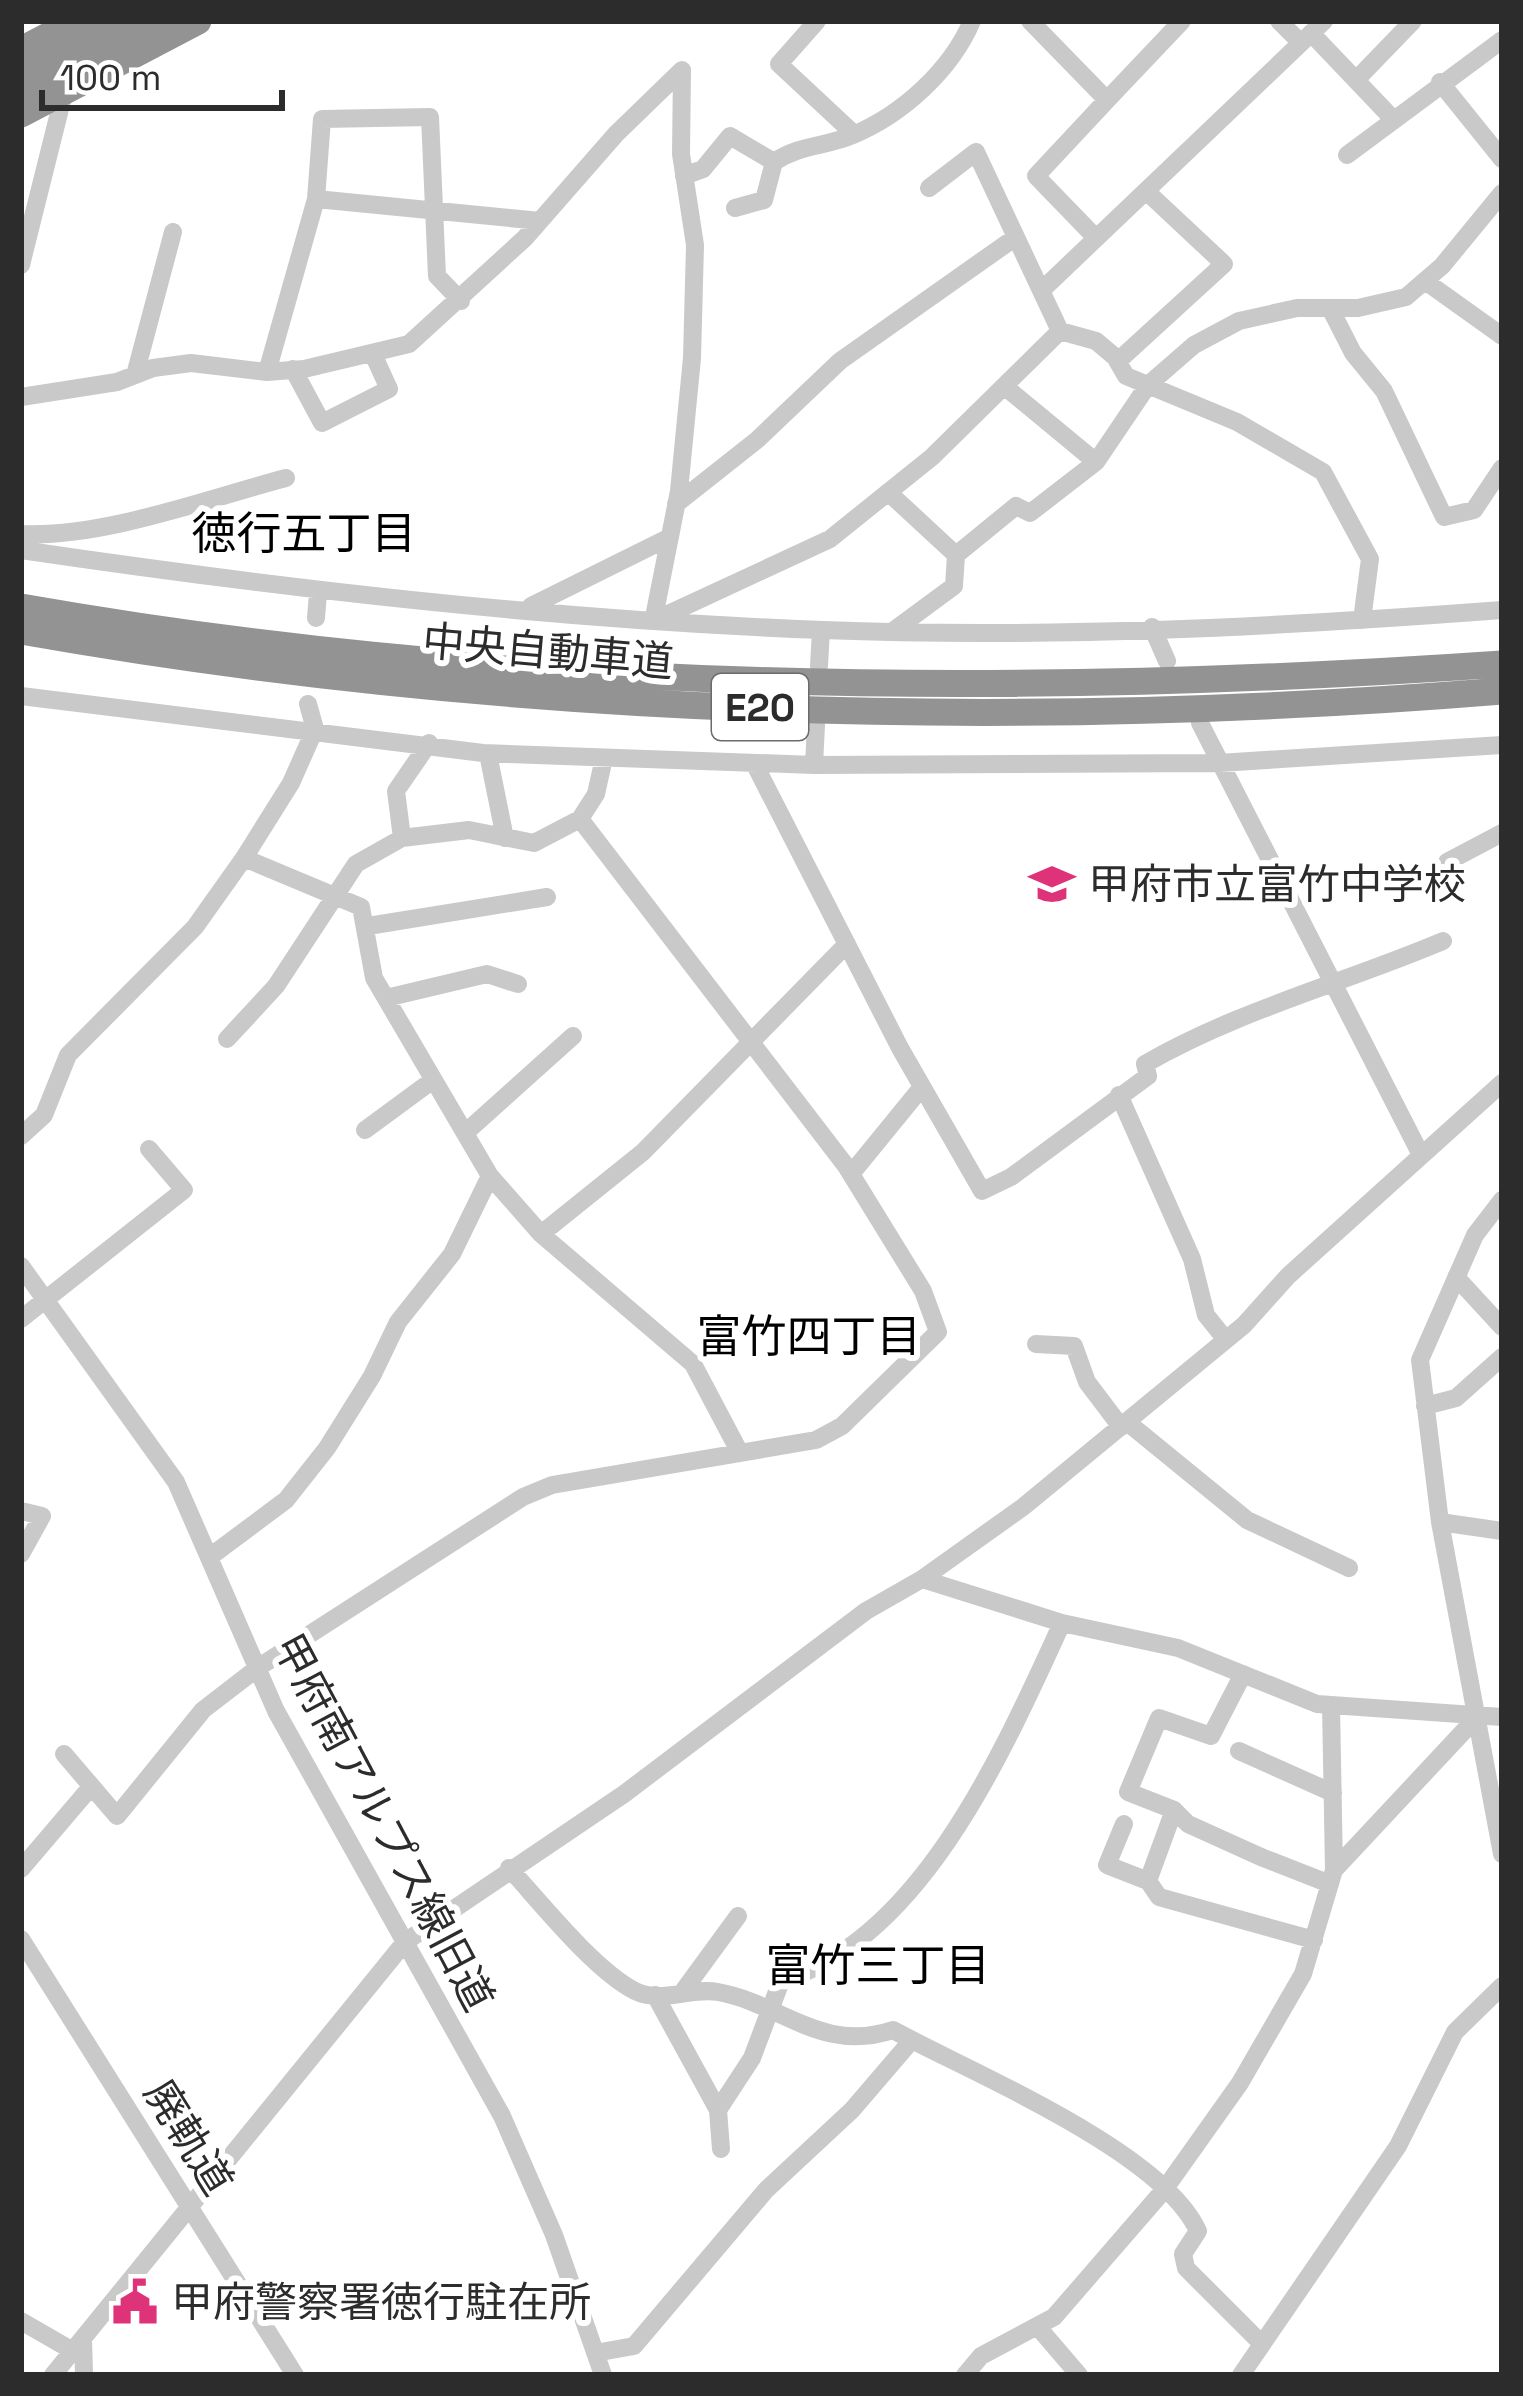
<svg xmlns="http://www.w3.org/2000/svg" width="1523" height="2396" font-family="'Space Grotesk','Noto Sans JP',sans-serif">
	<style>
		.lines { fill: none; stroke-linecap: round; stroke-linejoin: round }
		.minor { stroke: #c9c9c9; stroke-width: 18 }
		.highway { stroke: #939393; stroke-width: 27 }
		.highway-bridge { stroke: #939393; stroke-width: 27 }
		.labels { text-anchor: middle; stroke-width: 12; stroke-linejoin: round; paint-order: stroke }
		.shield { fill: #fff; stroke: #6b6b6b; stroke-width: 3 }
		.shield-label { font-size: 39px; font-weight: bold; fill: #2c2c2c }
		.street-label { font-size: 42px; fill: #2c2c2c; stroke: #fff }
		.poi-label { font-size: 42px; fill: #2c2c2c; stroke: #fff; text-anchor: start }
		.neighbourhood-label { font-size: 45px; fill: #000; stroke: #fff }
	</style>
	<rect width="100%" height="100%" fill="#fff"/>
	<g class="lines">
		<path class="minor" d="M 817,21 L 779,64 L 854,134
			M 1030,21 L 1107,100 L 1182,21
			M 1279,21 L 1301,43
			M 1311,33 L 1391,117
			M 1356,80 L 1413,21
			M 1440,82 L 1502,159
			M 1347,155 L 1502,40
			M 684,176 L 703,169 L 730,136 L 774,162
			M 929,188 L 976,152 L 1060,331 L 1096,341 L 1115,357 L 1126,376 L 1237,422 L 1323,472 L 1370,559 L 1362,620
			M 316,199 L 322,119 L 430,117 L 437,276 L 461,301
			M 735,208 L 764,200 L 774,162 C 801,144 825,147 853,135 C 903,114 951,70 972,21
			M 1096,238 L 1036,176 L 1107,100
			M 21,265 L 66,85
			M 1425,281 L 1502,336
			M 1043,289 L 1324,21
			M 1330,308 L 1353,353 L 1384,391 L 1444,517 L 1474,510 L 1502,468
			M 1118,361 L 1224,264 L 1146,191
			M 293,369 L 322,423 L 389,389 L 373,354
			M 267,372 L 316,199 L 540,221
			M 135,375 L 173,232
			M 1004,386 L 1096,462
			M 21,397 L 117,382 L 153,368 L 191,363 L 267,372 L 304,369 L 409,344 L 525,238 L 616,134 L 682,70
			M 888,492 L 956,555 L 1016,506 L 1030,513 L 1096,462 L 1148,385 L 1194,345 L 1239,321 L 1297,308 L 1358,308 L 1406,297 L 1442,266 L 1502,193
			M 676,504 L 757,440 L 840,361 L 1013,239
			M 21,534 C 103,538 206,499 286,478
			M 21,550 C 287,589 554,620 823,630 C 1048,639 1277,627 1502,610
			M 531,606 L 668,538
			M 664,616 L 830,539 L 932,457 L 1060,331
			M 654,617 L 679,491 L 692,358 L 695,245 L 681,154 L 682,70
			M 316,618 L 318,593
			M 1152,627 L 1167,661
			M 893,631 L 954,586 L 956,555
			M 819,666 L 821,630
			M 21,696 L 483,753 L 814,765 L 1219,763 L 1502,745
			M 1200,723 L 1421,1155
			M 488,754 L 505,838
			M 754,763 L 900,1048 L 982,1191 L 1011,1177 L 1148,1076 L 1145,1064 C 1238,1010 1344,983 1443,941
			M 814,765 L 816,725
			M 402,838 L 469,830 L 534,843 L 580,819 L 596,794 L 604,758
			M 244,858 L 361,907 L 374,978 L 490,1176 L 541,1234 L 693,1364 L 740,1453
			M 1447,862 L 1502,833
			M 368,926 L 547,897
			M 386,998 L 487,974 L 518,984
			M 227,1039 L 276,986 L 356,864 L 402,838 L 396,791 L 429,743
			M 1119,1095 L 1192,1259 L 1206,1315 L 1226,1340
			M 365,1130 L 433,1080
			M 465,1133 L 573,1036
			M 21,1136 L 44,1115 L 68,1055 L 195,927 L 244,858 L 291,783 L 315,729 L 308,704
			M 851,1174 L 922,1087
			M 1502,1200 L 1475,1235 L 1420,1360 L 1440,1522 L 1502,1854
			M 541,1234 L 643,1152 L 847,944
			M 21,1266 L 176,1482 L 276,1711 L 502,2116 L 554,2235 L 603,2375
			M 1456,1277 L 1502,1327
			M 21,1319 L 184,1190 L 149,1149
			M 1036,1344 L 1074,1346 L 1087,1382 L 1121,1427
			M 1425,1406 L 1456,1398 L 1502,1357
			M 1127,1422 L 1247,1520 L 1349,1568
			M 21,1511 L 42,1516 L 21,1554
			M 1440,1522 L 1502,1531
			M 211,1556 L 286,1500 L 327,1448 L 372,1376 L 398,1322 L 452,1254 L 490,1176
			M 922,1579 L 1062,1623 L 1178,1648 L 1317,1704 L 1502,1717
			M 1243,1674 L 1211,1736 L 1159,1718 L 1128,1792 L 1174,1810 L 1188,1824 L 1261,1857 L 1330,1884
			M 1331,1705 L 1334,1870
			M 1239,1751 L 1333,1793
			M 64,1754 L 117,1816 L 203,1710 L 256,1669 L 523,1497 L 552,1485 L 816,1440 L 842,1426 L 938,1332 L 923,1291 L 846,1166 L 580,819
			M 1124,1824 L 1107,1865 L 1148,1881 L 1159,1897 L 1314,1940
			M 509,1868 C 541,1903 594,1970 635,1991 C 661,2004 691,1987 718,1992 C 780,2003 822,2054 893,2030 C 970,2072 1162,2151 1198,2231 L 1183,2254 L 1186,2268 L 1261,2343
			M 21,1869 L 90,1788
			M 1148,1881 L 1174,1810
			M 21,1939 L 295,2375
			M 681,1994 L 738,1916
			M 655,1995 L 718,2110 L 721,2149
			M 718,2110 L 752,2058 L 781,1981 C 922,1940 1005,1747 1062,1623
			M 21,2321 L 73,2351
			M 1037,2326 L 1079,2375
			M 83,2338 L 84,2375
			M 595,2353 L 634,2346 L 766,2190 L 852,2110 L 912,2040
			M 53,2375 L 405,1942 L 624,1794 L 866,1611 L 922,1579 L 1023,1507 L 1244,1325 L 1288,1276 L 1502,1083
			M 965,2375 L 981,2356 L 1054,2317 L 1164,2190 L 1240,2083 L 1303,1974 L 1334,1870 L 1477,1717
			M 1241,2375 L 1398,2146 L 1455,2032 L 1502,1986"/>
		<path class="highway" d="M 21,50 L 77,21
			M 21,114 L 198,21
			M 21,607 C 509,693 1009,698 1502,664
			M 21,631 C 507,717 1011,731 1502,691"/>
		<path class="highway-bridge" d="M 21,68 L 112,21
			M 21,93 L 160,21"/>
	</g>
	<defs>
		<g id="school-bare" transform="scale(3.6)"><path d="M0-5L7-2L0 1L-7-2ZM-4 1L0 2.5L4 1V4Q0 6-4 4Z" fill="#de3378" stroke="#fff" stroke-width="2.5" paint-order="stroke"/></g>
		<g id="civic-bare" transform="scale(3.6)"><path d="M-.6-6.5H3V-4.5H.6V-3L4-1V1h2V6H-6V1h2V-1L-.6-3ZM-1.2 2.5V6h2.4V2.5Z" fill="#de3378" stroke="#fff" stroke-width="2.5" paint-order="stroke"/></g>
	</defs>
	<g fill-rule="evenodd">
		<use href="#school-bare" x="1052" y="884"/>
		<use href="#civic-bare" x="135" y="2302"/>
	</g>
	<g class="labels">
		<rect class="shield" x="712" y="674" width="96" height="66" rx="9"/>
		<g class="shield-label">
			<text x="760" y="721">E20</text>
		</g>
		<g class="street-label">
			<text transform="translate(548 651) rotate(5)" y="15">中央自動車道</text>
			<text transform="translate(384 1822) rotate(62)" y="15">甲府南アルプス線旧道</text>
			<text transform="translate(189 2137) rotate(58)" y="15">廃軌道</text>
		</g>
		<g class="poi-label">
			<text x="1088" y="899">甲府市立富竹中学校</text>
			<text x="171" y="2317">甲府警察署徳行駐在所</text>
		</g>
		<g class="neighbourhood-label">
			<text x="304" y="549">徳行五丁目</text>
			<text x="809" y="1352">富竹四丁目</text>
			<text x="878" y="1981">富竹三丁目</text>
		</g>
	</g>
	<rect width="1523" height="2396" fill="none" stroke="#2c2c2c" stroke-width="48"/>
	<path d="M42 90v18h240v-18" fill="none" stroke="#2c2c2c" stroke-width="6"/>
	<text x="60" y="90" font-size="36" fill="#2c2c2c" stroke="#ffffff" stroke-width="9" paint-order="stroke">100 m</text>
</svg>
